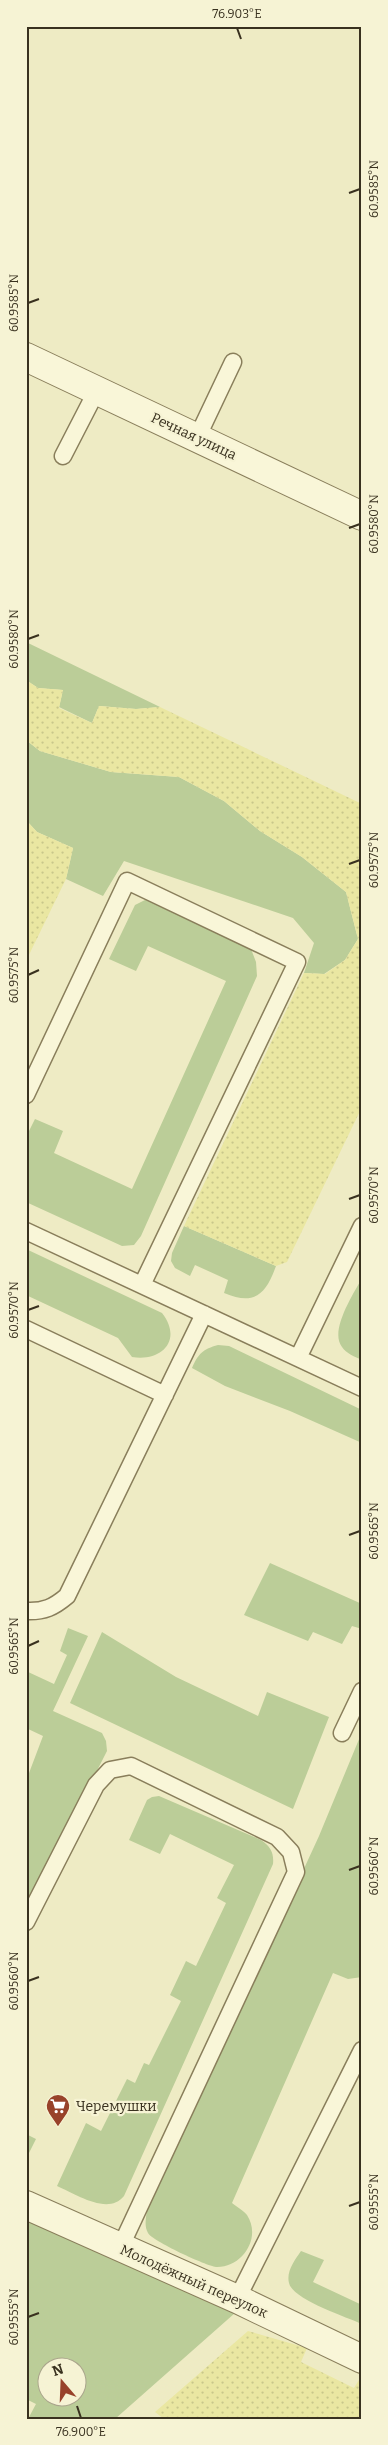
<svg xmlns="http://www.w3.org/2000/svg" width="388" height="2445" font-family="Bitter,serif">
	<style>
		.grass { fill: #bbcd98; fill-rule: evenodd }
		.sand { fill: url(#sand-dots) }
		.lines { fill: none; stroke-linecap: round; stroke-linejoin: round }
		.service-casing { stroke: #897e5b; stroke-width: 19 }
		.minor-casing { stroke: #897e5b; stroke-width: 30 }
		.service { stroke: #f9f6d8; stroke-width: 16 }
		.minor { stroke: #f9f6d8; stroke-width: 28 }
		.ticks { fill: none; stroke: #39311f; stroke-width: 2 }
		.labels { text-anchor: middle; stroke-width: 4.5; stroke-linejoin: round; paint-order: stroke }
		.street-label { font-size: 14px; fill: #39311f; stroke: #f6f3d4 }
		.poi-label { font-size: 14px; fill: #39311f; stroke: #f6f3d4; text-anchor: start }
		.neatline { fill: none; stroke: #39311f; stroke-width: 2 }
		.ticks-label { font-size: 12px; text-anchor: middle; fill: #39311f }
	</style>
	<defs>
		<pattern id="sand-dots" width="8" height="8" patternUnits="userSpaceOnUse" patternTransform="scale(1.25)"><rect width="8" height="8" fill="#eae7a2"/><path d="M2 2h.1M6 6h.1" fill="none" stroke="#c9c78b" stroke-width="1.8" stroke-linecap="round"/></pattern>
	</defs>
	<rect width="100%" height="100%" fill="#eeebc4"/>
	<path class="grass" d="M 26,642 L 160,707 L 136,709 L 99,706 L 92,723 L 59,707 L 63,690 L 38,688 L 26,680 Z
		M 26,740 L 40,751 L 111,772 L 179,777 L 224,801 L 260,831 L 302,857 L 346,892 L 358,939 L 345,960 L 324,974 L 304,973 L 314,943 L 293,918 L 124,861 L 103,896 L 66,879 L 73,848 L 37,832 L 26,820 Z
		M 145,900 L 156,902 L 251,949 L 256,962 L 257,976 L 141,1236 L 134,1245 L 122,1246 L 26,1202 L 26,1137 L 35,1119 L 63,1131 L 54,1153 L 132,1189 L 226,981 L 148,946 L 136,971 L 109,959 L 135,905 Z
		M 184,1226 L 276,1266 C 266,1294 255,1306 224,1293 L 228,1280 L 195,1265 L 190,1276 L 175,1268 L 171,1261 L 172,1253 Z
		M 26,1249 L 162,1313 C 183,1340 162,1362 132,1357 L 118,1338 L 26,1295 Z
		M 362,1278 L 362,1360 C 355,1357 346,1353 342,1347 C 329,1331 354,1293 362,1278 Z
		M 218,1345 L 229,1346 L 362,1410 L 362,1443 L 290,1411 L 225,1386 L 192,1368 C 198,1354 203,1349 218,1345 Z
		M 270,1563 L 362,1604 L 362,1629 L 352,1626 L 342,1644 L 313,1632 L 308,1641 L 244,1615 Z
		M 68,1628 L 88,1636 L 53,1711 L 102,1733 L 106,1741 L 107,1751 L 26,1910 L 26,1781 L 43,1736 L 26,1728 L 26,1671 L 54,1684 L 67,1655 L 60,1651 Z
		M 102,1632 L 176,1677 L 258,1716 L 267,1692 L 329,1717 L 293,1809 L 70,1703 Z
		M 362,1732 L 362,1977 L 348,1979 L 333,1973 L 232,2203 C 237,2207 244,2211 247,2215 C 262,2238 242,2268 216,2267 C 207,2266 152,2241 148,2233 C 144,2226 146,2218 147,2210 L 319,1836 Z
		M 159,1796 L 261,1840 C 271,1847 274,1853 273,1864 L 124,2196 C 108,2216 76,2194 57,2186 L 86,2123 L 101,2131 L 127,2079 L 135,2083 L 144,2063 L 149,2065 L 181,2001 L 170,1995 L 186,1961 L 196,1966 L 226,1903 L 217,1898 L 234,1865 L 170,1834 L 160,1854 L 129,1840 L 147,1800 L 152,1797 Z
		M 26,2134 L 36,2139 L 26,2159 Z
		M 26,2219 L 235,2313 L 115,2419 L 28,2419 L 36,2404 L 26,2399 ZM 48,2368 L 78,2368 L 78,2398 L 48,2398 Z
		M 301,2251 L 324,2260 L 313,2282 L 362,2305 L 362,2324 C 346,2317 292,2299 289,2283 C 286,2271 295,2260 301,2251 Z"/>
	<path class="sand" d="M 26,680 L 38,688 L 63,690 L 59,708 L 92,723 L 99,706 L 136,709 L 160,707 L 362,804 L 362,1107 L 287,1262 L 276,1266 L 184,1226 L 304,973 L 325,974 L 345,960 L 358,939 L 346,892 L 302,857 L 260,831 L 224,801 L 179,777 L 111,772 L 40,751 L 26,740 Z
		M 26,820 L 37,832 L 73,848 L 66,879 L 26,961 Z
		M 248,2331 L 307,2348 L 301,2362 L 354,2388 L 362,2375 L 362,2419 L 164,2419 L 155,2412 Z"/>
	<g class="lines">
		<g class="service-casing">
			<path id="service" d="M 197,438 L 233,362
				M 63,456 L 97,390
				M 26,1095 L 127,881 L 297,962 L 142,1285
				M 26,1231 L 362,1388
				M 26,1329 L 165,1395
				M 298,1358 L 362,1226
				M 26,1611 C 44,1612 54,1607 67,1596 L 204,1314
				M 342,1733 L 362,1691
				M 26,1922 L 96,1785 L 110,1770 L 131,1766 L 277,1837 L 291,1852 L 296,1872 L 120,2248
				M 237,2299 L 362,2050"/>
		</g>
		<g class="minor-casing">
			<path id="minor" d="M 26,357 L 362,516
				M 26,2205 L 237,2299 L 362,2359"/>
		</g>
		<use href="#service" class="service"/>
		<use href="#minor" class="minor"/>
	</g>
	<path class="ticks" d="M 237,28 L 241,39M 349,193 L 360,189M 28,303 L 39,299M 349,528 L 360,524M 28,639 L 39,635M 349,864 L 360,860M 28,975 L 39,970M 349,1199 L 360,1195M 28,1310 L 39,1306M 349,1535 L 360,1531M 28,1646 L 39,1641M 349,1870 L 360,1866M 28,1981 L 39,1977M 349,2206 L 360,2202M 28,2317 L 39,2313M 77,2406 L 81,2418"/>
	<defs>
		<g id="supermarket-pin" transform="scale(1.25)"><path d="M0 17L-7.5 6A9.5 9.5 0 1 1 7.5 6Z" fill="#98422a" stroke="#f6f3d4"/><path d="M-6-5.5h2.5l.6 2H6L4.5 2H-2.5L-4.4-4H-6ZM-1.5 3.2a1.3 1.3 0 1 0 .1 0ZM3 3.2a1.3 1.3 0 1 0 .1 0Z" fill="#fff"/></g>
	</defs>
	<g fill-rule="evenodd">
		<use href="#supermarket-pin" x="58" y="2106"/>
	</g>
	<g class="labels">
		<g class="street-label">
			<text transform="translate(194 436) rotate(25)" y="5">Речная улица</text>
			<text transform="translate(194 2281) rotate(24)" y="5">Молодёжный переулок</text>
		</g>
		<g class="poi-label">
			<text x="76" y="2111">Черемушки</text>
		</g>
	</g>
	<rect width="388" height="2445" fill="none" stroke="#f6f3d4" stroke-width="55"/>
	<g transform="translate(62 2382) rotate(341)"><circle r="24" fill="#f6f3d4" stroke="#aaa58c"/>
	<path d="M0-4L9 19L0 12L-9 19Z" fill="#98422a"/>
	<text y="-8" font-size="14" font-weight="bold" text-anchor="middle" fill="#39311f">N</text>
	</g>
	<rect x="28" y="28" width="332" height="2390" class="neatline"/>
	<g class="ticks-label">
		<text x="237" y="18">76.903°E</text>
		<text transform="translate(374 189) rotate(-90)" y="4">60.9585°N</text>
		<text transform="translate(14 303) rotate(-90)" y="4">60.9585°N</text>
		<text transform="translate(374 524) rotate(-90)" y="4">60.9580°N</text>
		<text transform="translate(14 639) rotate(-90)" y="4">60.9580°N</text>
		<text transform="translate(374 860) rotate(-90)" y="4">60.9575°N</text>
		<text transform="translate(14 975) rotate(-90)" y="4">60.9575°N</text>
		<text transform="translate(374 1195) rotate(-90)" y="4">60.9570°N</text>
		<text transform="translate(14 1310) rotate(-90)" y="4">60.9570°N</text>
		<text transform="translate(374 1531) rotate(-90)" y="4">60.9565°N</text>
		<text transform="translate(14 1646) rotate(-90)" y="4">60.9565°N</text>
		<text transform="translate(374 1866) rotate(-90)" y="4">60.9560°N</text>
		<text transform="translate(14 1981) rotate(-90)" y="4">60.9560°N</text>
		<text transform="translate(374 2202) rotate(-90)" y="4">60.9555°N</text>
		<text transform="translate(14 2317) rotate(-90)" y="4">60.9555°N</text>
		<text x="81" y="2436">76.900°E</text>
	</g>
</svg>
